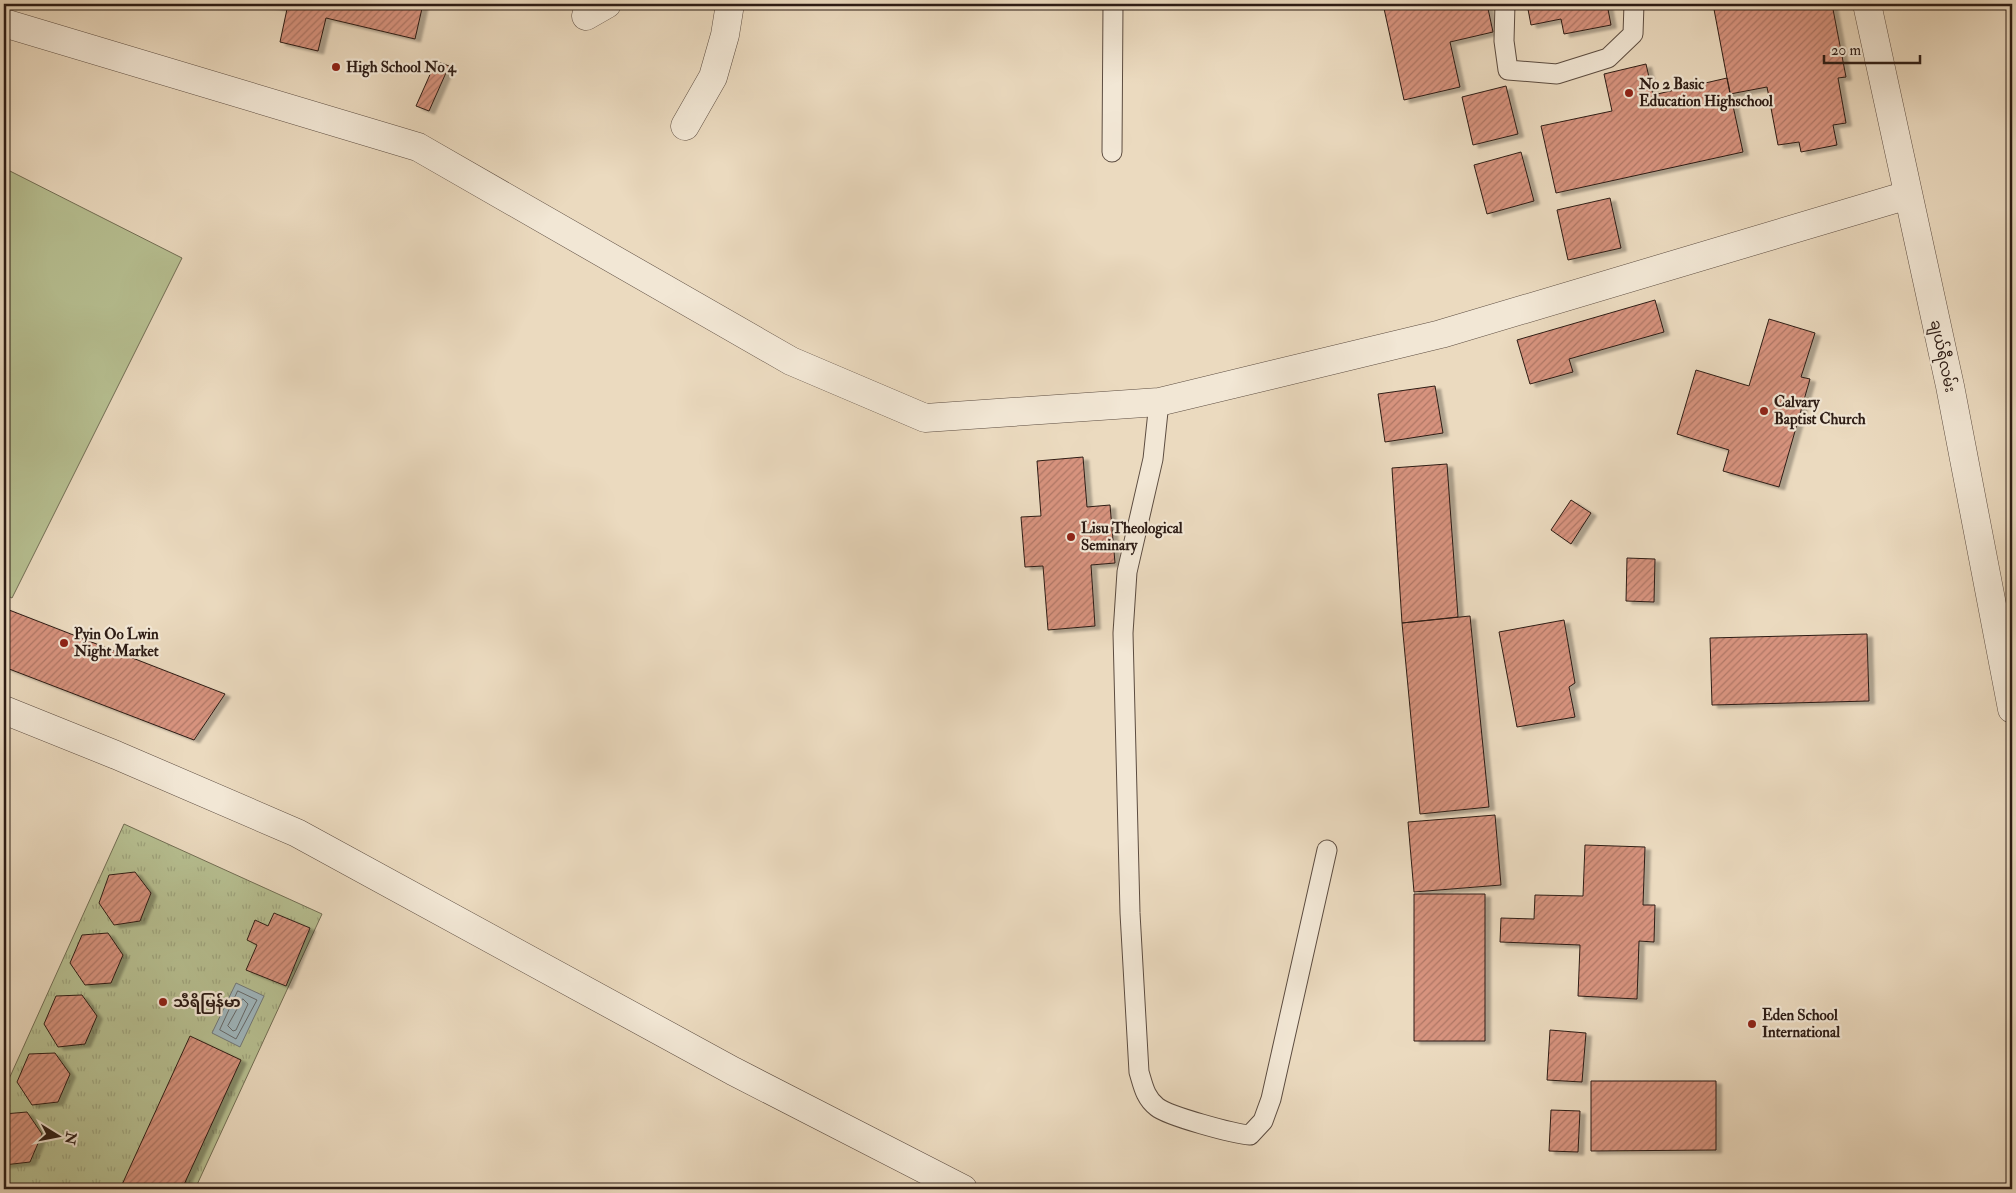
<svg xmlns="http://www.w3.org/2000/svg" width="2016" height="1193" font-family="'IM FELL Double Pica','Noto Sans Myanmar',serif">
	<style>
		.grass { fill: #b7c092; stroke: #726e54 }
		.park { fill: url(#park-tufts); stroke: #726e54 }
		.water { fill: #9fb7be; stroke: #71797a }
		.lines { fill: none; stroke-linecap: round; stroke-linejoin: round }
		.shore { stroke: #666a6a; stroke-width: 1 }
		.building { fill: url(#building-hatch); stroke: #2d1c15; filter: url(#shadow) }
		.lane-casing { stroke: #5c4c40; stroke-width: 21 }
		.street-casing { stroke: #5c4c40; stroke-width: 29 }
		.lane { stroke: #f2e7d5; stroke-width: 19 }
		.street { stroke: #f2e7d5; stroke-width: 28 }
		.poi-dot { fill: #8f2418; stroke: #f2e7d5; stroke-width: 2 }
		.labels { text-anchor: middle; stroke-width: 4.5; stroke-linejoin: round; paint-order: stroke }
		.poi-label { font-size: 15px; font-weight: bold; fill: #2d1c15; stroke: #f2e7d5; text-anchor: start }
		.street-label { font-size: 15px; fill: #2d1c15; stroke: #f2e7d5 }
	</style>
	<defs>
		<pattern id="park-tufts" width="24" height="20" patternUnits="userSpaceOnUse" patternTransform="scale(1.25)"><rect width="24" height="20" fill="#b7c092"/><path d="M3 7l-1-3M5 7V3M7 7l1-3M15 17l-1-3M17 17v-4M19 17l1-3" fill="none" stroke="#9ea47d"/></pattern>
		<pattern id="building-hatch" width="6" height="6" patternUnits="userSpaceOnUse" patternTransform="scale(1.25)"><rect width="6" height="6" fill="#d7937e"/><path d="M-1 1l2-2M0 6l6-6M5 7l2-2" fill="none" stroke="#af7766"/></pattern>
		<filter id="shadow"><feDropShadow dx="5.5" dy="3" stdDeviation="1" flood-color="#0004"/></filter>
	</defs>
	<rect width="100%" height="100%" fill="#ebdabf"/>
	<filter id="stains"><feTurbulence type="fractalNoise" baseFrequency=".004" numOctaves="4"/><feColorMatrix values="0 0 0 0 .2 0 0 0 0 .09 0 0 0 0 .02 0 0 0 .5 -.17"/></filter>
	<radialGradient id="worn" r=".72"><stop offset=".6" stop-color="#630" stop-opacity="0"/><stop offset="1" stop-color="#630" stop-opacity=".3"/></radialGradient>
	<path class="grass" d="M 4,168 L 182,258 L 12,598 L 4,594 Z"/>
	<path class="park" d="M 124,824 L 322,914 L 195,1189 L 4,1189 L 4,1090 Z"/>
	<path class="water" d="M 236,983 L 264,996 L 240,1047 L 212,1033 Z"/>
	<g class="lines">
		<path class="shore" d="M 238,991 L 257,1000 L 236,1039 L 220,1030 Z
			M 243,999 L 248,1004 L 236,1030 L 233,1031 L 228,1026 Z"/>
	</g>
	<path class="building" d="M 265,4 L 423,4 L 415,39 L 326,18 L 318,51 L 280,42 L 287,9 Z
		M 1383,4 L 1487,4 L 1493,32 L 1450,42 L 1460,87 L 1404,100 Z
		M 1527,4 L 1607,4 L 1611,25 L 1564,34 L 1561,19 L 1531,25 Z
		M 1713,4 L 1832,4 L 1846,77 L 1838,78 L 1846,123 L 1833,125 L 1837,145 L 1801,152 L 1799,142 L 1778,145 L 1767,87 L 1730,94 Z
		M 436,61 L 449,66 L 429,111 L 416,106 Z
		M 1646,64 L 1653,95 L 1727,78 L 1743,152 L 1556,193 L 1541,126 L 1612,111 L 1604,74 Z
		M 1506,86 L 1518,134 L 1473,145 L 1462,97 Z
		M 1521,152 L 1534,201 L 1487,214 L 1474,165 Z
		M 1610,198 L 1621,248 L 1568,260 L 1557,210 Z
		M 1655,300 L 1664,332 L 1569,359 L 1573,372 L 1530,384 L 1517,340 Z
		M 1769,319 L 1815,333 L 1801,377 L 1810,379 L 1779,487 L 1723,471 L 1729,450 L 1677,434 L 1696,370 L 1749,386 Z
		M 1435,386 L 1443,433 L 1385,442 L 1378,394 Z
		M 1083,457 L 1087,507 L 1110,505 L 1115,563 L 1091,565 L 1095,626 L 1048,630 L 1043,566 L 1025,567 L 1021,517 L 1041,516 L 1037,461 Z
		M 1447,464 L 1458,617 L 1402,623 L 1392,468 Z
		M 1571,500 L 1591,513 L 1571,544 L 1551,530 Z
		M 1627,558 L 1655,559 L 1654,602 L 1626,601 Z
		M 4,608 L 225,694 L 194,740 L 4,667 Z
		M 1470,616 L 1489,807 L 1420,814 L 1402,623 Z
		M 1564,620 L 1575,683 L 1569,687 L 1575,717 L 1517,727 L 1499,632 Z
		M 1867,634 L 1869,701 L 1712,705 L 1710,638 Z
		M 1495,815 L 1501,885 L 1414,892 L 1408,822 Z
		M 1585,845 L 1645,847 L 1643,905 L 1655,905 L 1654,942 L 1639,941 L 1637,999 L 1578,996 L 1580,945 L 1500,942 L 1501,918 L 1534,919 L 1535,895 L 1583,896 Z
		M 135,872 L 151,893 L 140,921 L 114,925 L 99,903 L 109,875 Z
		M 1414,894 L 1485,894 L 1485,1041 L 1414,1041 Z
		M 274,913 L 310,928 L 286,986 L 246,970 L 257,945 L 247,940 L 255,920 L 268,926 Z
		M 108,933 L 123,955 L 111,983 L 85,985 L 70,963 L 82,935 Z
		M 82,995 L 97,1016 L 85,1044 L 58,1047 L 44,1024 L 56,996 Z
		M 1550,1030 L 1586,1033 L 1582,1082 L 1547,1080 Z
		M 190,1036 L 241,1060 L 182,1189 L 120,1189 Z
		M 55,1053 L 70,1074 L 58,1102 L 32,1105 L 17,1082 L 29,1054 Z
		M 1591,1081 L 1716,1081 L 1716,1150 L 1591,1151 Z
		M 1551,1110 L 1580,1111 L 1578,1152 L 1549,1151 Z
		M 27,1112 L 42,1134 L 30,1162 L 4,1165 L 4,1114 Z"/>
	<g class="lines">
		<g class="lane-casing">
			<path id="lane" d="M 1505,4 L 1504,41 L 1508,70 L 1557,74 L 1608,58 L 1633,34 L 1634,4
				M 1112,152 L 1113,4
				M 1159,402 L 1153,459 L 1127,572 L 1123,633 L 1130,913 L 1139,1072 C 1143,1085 1145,1098 1157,1107 C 1168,1116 1234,1134 1250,1135 L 1263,1121 L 1271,1099 L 1327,850"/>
		</g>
		<g class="street-casing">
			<path id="street" d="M 1867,4 L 1950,386 L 2012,709
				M 586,16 L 607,4
				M 4,23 L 418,147 L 791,361 L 925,418 L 1159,402 L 1441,334 L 1908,195
				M 685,126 L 713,77 L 725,35 L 730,4
				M 4,710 L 116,755 L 297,833 L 733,1071 L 963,1189"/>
		</g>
		<use href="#lane" class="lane"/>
		<use href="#street" class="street"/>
	</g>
	<g class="poi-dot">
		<circle cx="336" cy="67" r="5"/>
		<circle cx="1629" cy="93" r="5"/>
		<circle cx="1764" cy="411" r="5"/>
		<circle cx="1071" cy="537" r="5"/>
		<circle cx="64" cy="643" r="5"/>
		<circle cx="163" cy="1002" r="5"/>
		<circle cx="1752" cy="1024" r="5"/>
	</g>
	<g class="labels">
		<g class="poi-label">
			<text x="346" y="72">High School No 4</text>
			<text x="1639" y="89">No 2 Basic<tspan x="1639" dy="17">Education Highschool</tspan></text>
			<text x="1774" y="407">Calvary<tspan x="1774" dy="17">Baptist Church</tspan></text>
			<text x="1081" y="533">Lisu Theological<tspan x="1081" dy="17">Seminary</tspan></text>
			<text x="74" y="639">Pyin Oo Lwin<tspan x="74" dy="17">Night Market</tspan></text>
			<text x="173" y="1007">သီရိမြန်မာ</text>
			<text x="1762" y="1020">Eden School<tspan x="1762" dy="17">International</tspan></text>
		</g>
		<g class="street-label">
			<text transform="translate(1943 356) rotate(78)" y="5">ချယ်ရီလမ်း</text>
		</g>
	</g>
	<rect width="2016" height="1193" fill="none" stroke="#ebdabf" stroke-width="20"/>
	<rect x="5" y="5" width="2006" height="1183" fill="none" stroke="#2d1c15" stroke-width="2.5"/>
	<rect x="10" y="10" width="1996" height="1173" fill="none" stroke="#2d1c15"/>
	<g transform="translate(58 1136) rotate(100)" stroke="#f2e7d5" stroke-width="4" paint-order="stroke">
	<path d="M0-4L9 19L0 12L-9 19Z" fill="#2d1c15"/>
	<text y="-8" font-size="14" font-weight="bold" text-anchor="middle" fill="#2d1c15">N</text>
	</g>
	<path d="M1824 55v8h96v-8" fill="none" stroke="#2d1c15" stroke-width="2.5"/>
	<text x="1831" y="55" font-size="15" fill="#2d1c15" stroke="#f2e7d5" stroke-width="4" paint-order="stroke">20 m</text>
	<rect width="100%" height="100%" filter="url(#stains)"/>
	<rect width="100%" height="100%" fill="url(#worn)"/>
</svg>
